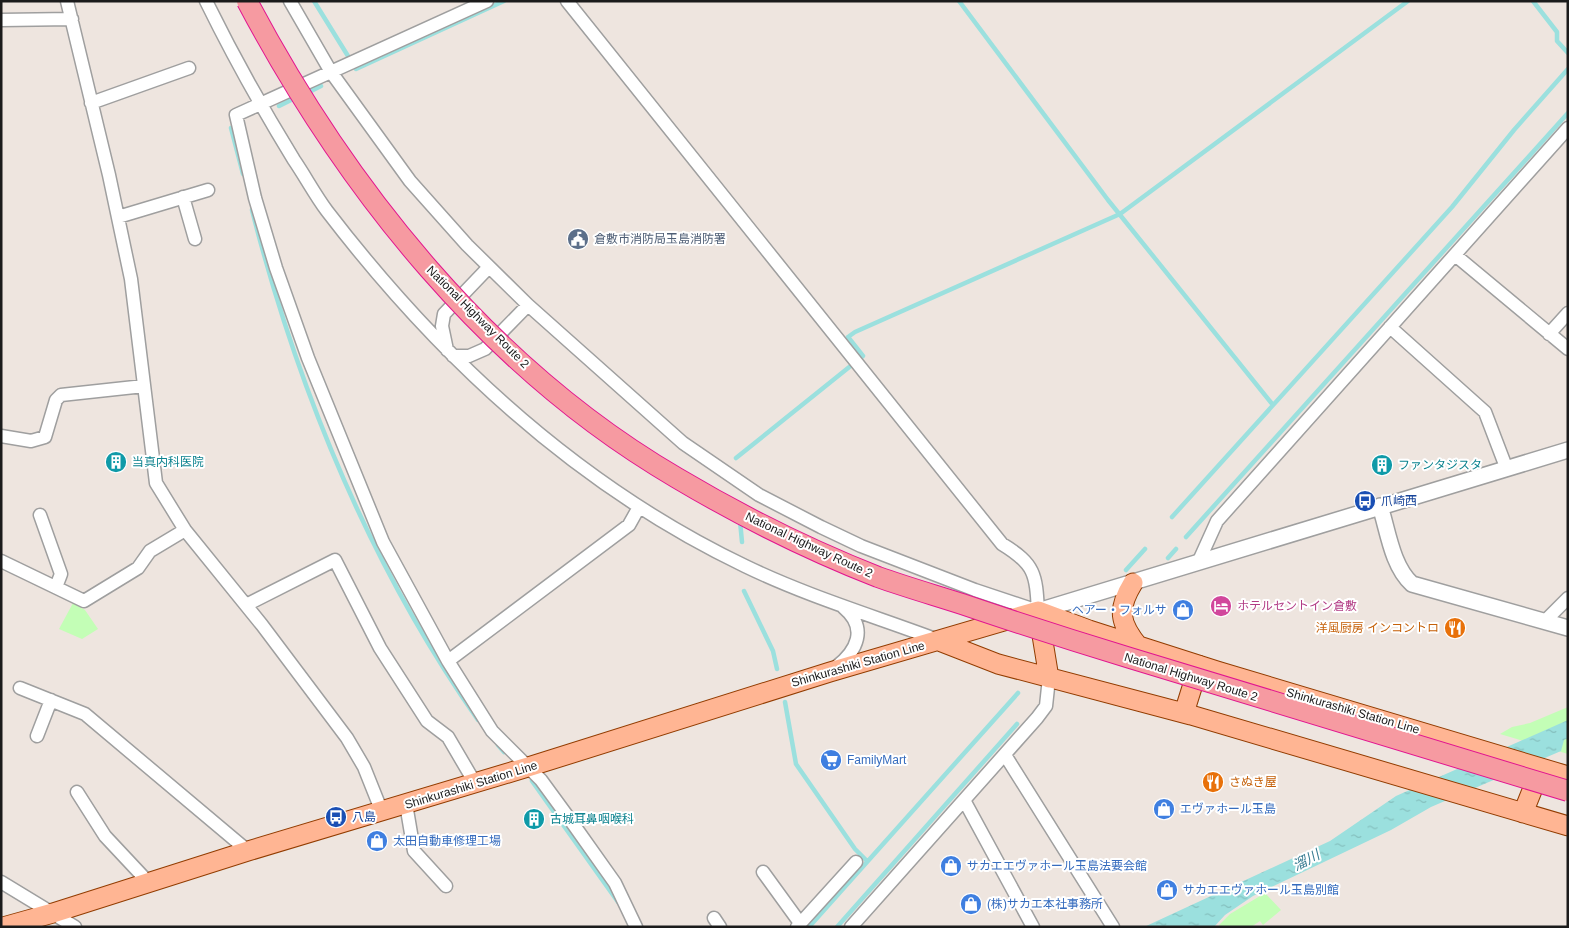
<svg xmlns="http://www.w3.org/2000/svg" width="1569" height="928" font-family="Arial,'Noto Sans JP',sans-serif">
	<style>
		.park { fill: #c3feb6 }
		.water { fill: url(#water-ripples) }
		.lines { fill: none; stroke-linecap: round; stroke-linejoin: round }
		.stream { stroke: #9be0de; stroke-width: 4.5 }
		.minor-casing { stroke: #9f9f9f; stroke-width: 15 }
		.tertiary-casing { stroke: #9f9f9f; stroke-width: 18 }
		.primary-casing { stroke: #923c00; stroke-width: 21 }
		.minor { stroke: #fff; stroke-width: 12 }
		.tertiary { stroke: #fff; stroke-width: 15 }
		.primary { stroke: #ffb593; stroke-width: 19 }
		.trunk-bridge-casing { stroke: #e21590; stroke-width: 22; stroke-linecap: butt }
		.trunk-bridge { stroke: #f69aa1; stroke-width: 20 }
		.labels { text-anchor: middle; stroke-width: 4; stroke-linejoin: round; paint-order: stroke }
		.service-label { font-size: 12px; fill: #4e5e75; stroke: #fff; text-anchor: start }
		.street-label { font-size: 12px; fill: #1b1b1b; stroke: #fff }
		.culture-label { font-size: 12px; fill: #0d838f; stroke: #fff; text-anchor: start }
		.transit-label { font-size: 12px; fill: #164399; stroke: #fff; text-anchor: start }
		.hotel-label { font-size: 12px; fill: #b23c85; stroke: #fff; text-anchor: start }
		.shop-label { font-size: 12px; fill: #366cbe; stroke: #fff; text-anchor: start }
		.food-label { font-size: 12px; fill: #c56008; stroke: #fff; text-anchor: end }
		.water-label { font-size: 14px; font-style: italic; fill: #377b91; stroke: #fff }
	</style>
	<defs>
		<pattern id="water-ripples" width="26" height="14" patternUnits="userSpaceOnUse" patternTransform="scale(1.25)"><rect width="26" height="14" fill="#9be0de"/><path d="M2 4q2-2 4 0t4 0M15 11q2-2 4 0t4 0" fill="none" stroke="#85c0be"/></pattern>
	</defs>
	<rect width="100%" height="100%" fill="#eee5df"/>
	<path class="park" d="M 73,603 L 85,610 L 98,629 L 82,639 L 59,629 Z
		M 1568,707 L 1568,754 L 1500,734 L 1512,727 L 1530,723 Z
		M 1265,893 L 1281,910 L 1263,925 L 1260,921 L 1251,927 L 1220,927 L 1219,925 L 1230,914 Z"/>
	<path class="water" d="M 1568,720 L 1568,738 L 1564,740 L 1561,751 L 1431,807 L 1391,830 L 1253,896 L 1225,915 L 1214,927 L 1144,927 L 1330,841 L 1396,796 Z"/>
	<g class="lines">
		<path class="stream" d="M 314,1 L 356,69 L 504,1
			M 959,1 L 1108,200 L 1273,405
			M 1533,1 L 1557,32 L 1557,41 L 1568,53
			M 307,93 L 321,86
			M 279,106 L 297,97
			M 234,127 L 231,128 L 243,174
			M 252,210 C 298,390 371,567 478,720
			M 736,458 L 863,356 L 848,337 L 855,332 L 1120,214 L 1408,1
			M 1172,517 L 1452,207 L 1514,130 L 1568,69
			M 740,521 L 742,542
			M 1186,537 L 1568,113
			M 1168,558 L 1176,549
			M 1126,570 L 1145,549
			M 744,591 L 773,651 L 777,669
			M 785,702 L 796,764 L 855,849 L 867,861
			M 498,745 L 504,752
			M 532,781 L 618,902
			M 809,927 L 1018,693
			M 837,927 L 1017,724"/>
		<g class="minor-casing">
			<path id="minor" d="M 67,1 L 109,175 L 131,279 L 156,483 L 185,530 L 262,625 L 347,738 L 364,767 L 382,812
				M 206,1 C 233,56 262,108 294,160 C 305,176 315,195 327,211 C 439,357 578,486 745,566 C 807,596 874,616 938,640
				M 290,1 L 331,72 L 410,181 L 467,245 L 528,305 L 683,443 L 759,495 L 821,527 L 861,546 L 975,590 L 1038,611 C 1036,574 1035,564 1002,544 L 567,1
				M 487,1 L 236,115 L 255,198 L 276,268 L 308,358 L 383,542 L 448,661 L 492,731 L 541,780 L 571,821 L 615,883 L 636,927
				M 1,20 L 72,19
				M 91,103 L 189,68
				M 183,197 L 195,239
				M 118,217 L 208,190
				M 1455,255 L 1568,349
				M 1390,327 L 1485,412 L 1506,467
				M 1549,334 L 1568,313
				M 447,350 L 442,326 L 444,314 L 489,267
				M 453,356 L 469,356 L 485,349 L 528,305
				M 1,436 L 31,441 L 45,437 L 56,400 L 61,395 L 144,386
				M 40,515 L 61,574 L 56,587
				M 1,561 L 84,601 L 138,568 L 150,551 L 185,530
				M 1198,563 L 1217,521 L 1568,128
				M 246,605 L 335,560 L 380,648 L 427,721 L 448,737 L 475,783
				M 1545,621 L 1568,598
				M 448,661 L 629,525 L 639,507
				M 836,667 C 857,651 868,628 844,608
				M 20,688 L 85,714 L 248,851
				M 37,736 L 51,700
				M 1005,755 L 1113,927
				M 77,792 L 105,836 L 149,883
				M 964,800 L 1033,927
				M 406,804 L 414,851 L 446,886
				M 763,872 L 800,923
				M 1,882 L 75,927
				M 714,918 L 720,927
				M 797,927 L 856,862
				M 851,927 L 1037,718 L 1046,706 L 1049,678"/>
		</g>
		<g class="tertiary-casing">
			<path id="tertiary" d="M 1380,506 C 1388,531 1392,566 1412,584 L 1568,628
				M 1038,611 L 1568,450"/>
		</g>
		<g class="primary-casing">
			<path id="primary" d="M 1133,583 C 1117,609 1119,623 1139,647
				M 1039,617 L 1049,678
				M 939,641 L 998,664 L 1191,715 L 1568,826
				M 1184,713 L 1199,665
				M 1523,813 L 1541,768
				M 3,927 L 53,913 L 248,851 L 528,767 L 830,672 L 1038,611 L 1089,630 L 1217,671 L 1568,776"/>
		</g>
		<use href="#minor" class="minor"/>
		<use href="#tertiary" class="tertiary"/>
		<use href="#primary" class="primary"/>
		<g class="trunk-bridge-casing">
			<path id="trunk-bridge" d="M 247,1 C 347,190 490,369 677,478 C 741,516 809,550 878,577 C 906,587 934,595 962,604 C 1018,623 1074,641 1130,658 C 1276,703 1422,747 1568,791"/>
		</g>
		<use href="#trunk-bridge" class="trunk-bridge"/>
	</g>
	<defs>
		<g id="civic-disc" transform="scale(1.125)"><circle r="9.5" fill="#5c6f8a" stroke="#fff"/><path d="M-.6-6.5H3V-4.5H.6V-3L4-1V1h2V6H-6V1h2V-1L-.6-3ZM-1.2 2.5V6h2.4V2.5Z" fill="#fff"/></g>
		<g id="building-disc" transform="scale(1.125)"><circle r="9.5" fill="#0f9aa8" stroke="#fff"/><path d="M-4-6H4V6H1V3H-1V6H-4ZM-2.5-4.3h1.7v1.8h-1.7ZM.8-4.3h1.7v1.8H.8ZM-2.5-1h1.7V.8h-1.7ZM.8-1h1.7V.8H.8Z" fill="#fff"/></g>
		<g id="bus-disc" transform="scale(1.125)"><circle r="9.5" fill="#1a4fb4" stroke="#fff"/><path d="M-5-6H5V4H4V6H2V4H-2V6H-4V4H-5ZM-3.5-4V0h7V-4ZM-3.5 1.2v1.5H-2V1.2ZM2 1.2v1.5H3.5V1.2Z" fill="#fff"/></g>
		<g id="hotel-disc" transform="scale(1.125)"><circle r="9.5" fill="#d1479c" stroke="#fff"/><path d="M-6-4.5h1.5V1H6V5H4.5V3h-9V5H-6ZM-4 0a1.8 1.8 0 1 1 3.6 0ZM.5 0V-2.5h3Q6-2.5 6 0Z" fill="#fff"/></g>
		<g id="shop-disc" transform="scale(1.125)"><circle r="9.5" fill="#3f7fe0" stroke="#fff"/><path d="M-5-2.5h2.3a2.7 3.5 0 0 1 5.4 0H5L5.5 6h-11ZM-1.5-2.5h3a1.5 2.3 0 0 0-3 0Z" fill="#fff"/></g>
		<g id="restaurant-disc" transform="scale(1.125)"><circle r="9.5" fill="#e8710a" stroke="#fff"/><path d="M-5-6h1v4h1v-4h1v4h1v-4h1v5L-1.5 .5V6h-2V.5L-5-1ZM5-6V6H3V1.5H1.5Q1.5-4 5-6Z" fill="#fff"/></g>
		<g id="supermarket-disc" transform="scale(1.125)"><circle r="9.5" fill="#3f7fe0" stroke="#fff"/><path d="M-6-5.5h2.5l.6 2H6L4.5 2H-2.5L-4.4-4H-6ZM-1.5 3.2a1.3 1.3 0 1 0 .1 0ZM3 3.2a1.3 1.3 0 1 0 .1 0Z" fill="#fff"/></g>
	</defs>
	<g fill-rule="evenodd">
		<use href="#civic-disc" x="578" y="239"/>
		<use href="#building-disc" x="116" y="462"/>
		<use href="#building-disc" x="1382" y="465"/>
		<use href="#bus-disc" x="1365" y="501"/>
		<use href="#hotel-disc" x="1221" y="606"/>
		<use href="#shop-disc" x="1183" y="610"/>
		<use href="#restaurant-disc" x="1455" y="628"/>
		<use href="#supermarket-disc" x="831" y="760"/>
		<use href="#restaurant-disc" x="1213" y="782"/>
		<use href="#shop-disc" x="1164" y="809"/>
		<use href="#bus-disc" x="336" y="817"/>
		<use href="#building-disc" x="534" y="819"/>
		<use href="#shop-disc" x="377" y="841"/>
		<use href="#shop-disc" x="951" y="866"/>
		<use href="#shop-disc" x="1167" y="890"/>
		<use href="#shop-disc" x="971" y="904"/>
	</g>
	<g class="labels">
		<g class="service-label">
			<text x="594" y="243">倉敷市消防局玉島消防署</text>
		</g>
		<g class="street-label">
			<text transform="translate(478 317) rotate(45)" y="4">National Highway Route 2</text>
			<text transform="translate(809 545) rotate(25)" y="4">National Highway Route 2</text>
			<text transform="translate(858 664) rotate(-16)" y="4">Shinkurashiki Station Line</text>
			<text transform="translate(1191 677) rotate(17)" y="4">National Highway Route 2</text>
			<text transform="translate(1353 711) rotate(16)" y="4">Shinkurashiki Station Line</text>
			<text transform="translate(471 785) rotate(-17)" y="4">Shinkurashiki Station Line</text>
		</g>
		<g class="culture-label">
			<text x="132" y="466">当真内科医院</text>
			<text x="1398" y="469">ファンタジスタ</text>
			<text x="550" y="823">古城耳鼻咽喉科</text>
		</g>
		<g class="transit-label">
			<text x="1381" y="505">爪崎西</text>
			<text x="352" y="821">八島</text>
		</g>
		<g class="hotel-label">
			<text x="1237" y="610">ホテルセントイン倉敷</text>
		</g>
		<g class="shop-label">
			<text x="1167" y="614" text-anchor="end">ヘアー・フォルサ</text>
			<text x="847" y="764">FamilyMart</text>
			<text x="1180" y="813">エヴァホール玉島</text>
			<text x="393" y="845">太田自動車修理工場</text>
			<text x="967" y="870">サカエエヴァホール玉島法要会館</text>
			<text x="1183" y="894">サカエエヴァホール玉島別館</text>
			<text x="987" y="908">(株)サカエ本社事務所</text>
		</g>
		<g class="food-label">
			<text x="1439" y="632">洋風厨房 インコントロ</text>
			<text x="1229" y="786" text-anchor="start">さぬき屋</text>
		</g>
		<g class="water-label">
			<text transform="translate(1306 860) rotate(-28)" y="5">溜川</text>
		</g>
	</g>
	<rect width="1569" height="928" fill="none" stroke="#1b1b1b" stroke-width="5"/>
</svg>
